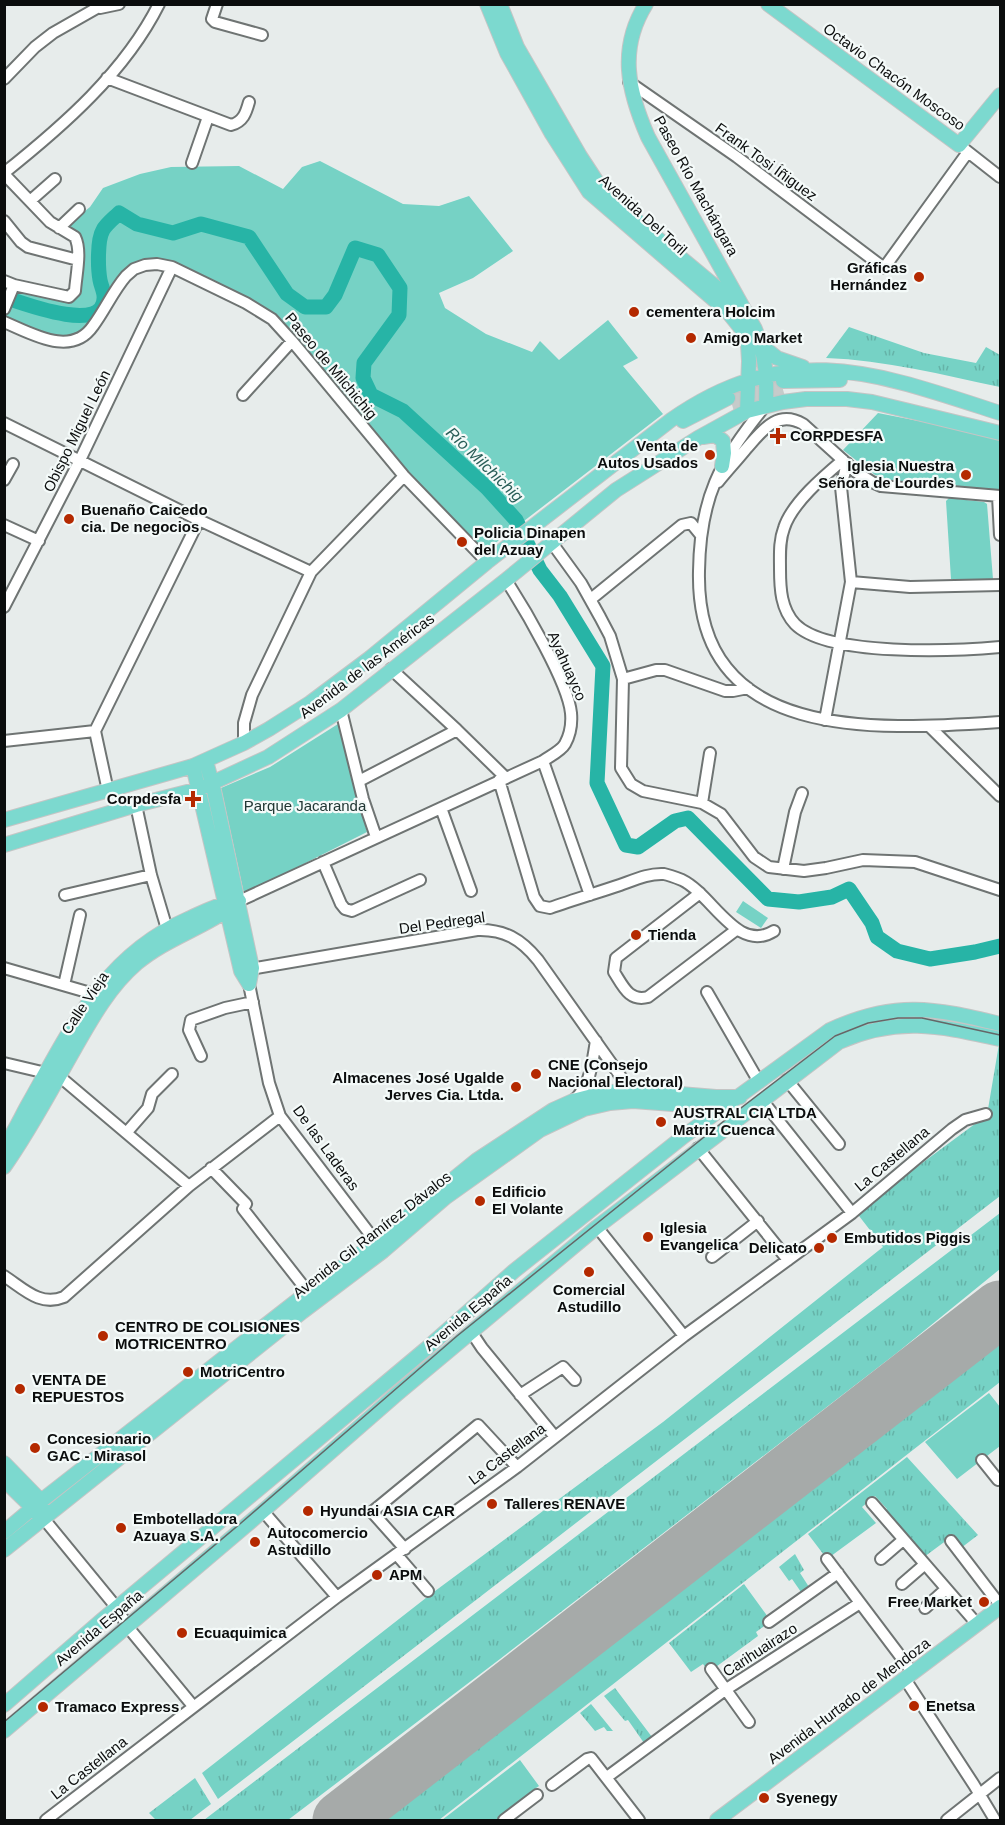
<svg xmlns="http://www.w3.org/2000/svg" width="1005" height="1825" font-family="Arial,sans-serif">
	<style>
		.grass { fill: url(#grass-tufts) }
		.park { fill: #76d2c5 }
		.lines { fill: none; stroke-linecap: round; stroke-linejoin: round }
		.river { stroke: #27b4a6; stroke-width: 15 }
		.runway { stroke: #a6aaa9; stroke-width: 57 }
		.major-tunnel { stroke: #c6cbca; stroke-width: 14; stroke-dasharray: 14 7; stroke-linecap: butt }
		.minor-casing { stroke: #6f7473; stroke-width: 14 }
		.major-casing { stroke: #c4c5c5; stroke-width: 16 }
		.minor { stroke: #fff; stroke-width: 10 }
		.major { stroke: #7cd9cf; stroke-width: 14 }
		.tram { stroke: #646767; stroke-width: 1.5 }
		.poi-dot { fill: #b42900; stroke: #f4faf9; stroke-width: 2 }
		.labels { text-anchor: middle; stroke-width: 4.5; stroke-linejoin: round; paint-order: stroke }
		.street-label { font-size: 15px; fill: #0b0d0d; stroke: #f4faf9 }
		.poi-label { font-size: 15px; font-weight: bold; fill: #0b0d0d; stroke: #f4faf9; text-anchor: start }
		.park-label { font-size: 15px; fill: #213734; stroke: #f4faf9 }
		.water-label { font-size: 16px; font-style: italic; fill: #295e58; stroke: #f4faf9 }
	</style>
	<defs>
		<pattern id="grass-tufts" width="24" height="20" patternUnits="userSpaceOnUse" patternTransform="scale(1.5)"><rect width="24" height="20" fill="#76d2c5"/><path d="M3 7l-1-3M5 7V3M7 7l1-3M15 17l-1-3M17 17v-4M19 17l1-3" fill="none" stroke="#65b3a8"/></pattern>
	</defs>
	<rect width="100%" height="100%" fill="#e7eceb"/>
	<path class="grass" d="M 849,327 L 924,353 L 976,363 L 986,347 L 1000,355 L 1000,387 C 943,375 885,360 826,358 Z
		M 999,1044 L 1000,1045 L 1000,1196 L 218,1799 L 202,1773 L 431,1594 L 663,1422 L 883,1247 L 856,1212 L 987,1115 Z
		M 1000,1213 L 1000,1269 L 898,1352 L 500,1659 L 288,1820 L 204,1820 Z
		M 1000,1341 L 1000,1382 L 439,1820 L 384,1820 Z
		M 907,1457 L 978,1535 L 961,1548 L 951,1537 L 924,1557 L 884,1512 L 887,1509 L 875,1496 L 862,1507 L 876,1523 L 827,1559 L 808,1534 Z
		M 795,1554 L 804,1570 L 800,1573 L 809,1587 L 801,1592 L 792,1579 L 789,1581 L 779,1567 Z
		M 744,1584 L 771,1621 L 756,1632 L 758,1636 L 709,1672 L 703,1664 L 691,1672 L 669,1643 Z
		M 615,1688 L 652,1737 L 644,1743 L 628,1720 L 625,1721 L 604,1696 Z
		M 591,1704 L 613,1731 L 607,1731 L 604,1727 L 595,1731 L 580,1713 Z
		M 195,1778 L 211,1804 L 190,1820 L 156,1820 L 149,1813 Z"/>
	<path class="park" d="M 320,161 L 403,204 L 439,206 L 469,196 L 513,251 L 473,278 L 439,293 L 445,308 L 486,334 L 532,352 L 540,341 L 559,360 L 608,320 L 638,358 L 623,366 L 663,414 L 485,551 L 412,482 L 273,314 L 145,261 L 89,328 C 58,348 34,331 5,318 L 5,312 L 13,292 L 74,301 L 80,293 L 78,239 L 65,227 L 90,207 L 103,188 L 140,174 L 171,167 L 239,166 L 283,189 L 302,167 Z
		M 878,413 L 1000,437 L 1000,490 L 886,480 L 881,476 L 875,475 L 843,450 Z
		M 949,498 L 984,502 L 987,504 L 993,579 L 951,579 L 946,501 Z
		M 338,724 L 367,832 L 244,894 L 221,788 L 270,767 Z
		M 743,901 L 768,918 L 761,928 L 736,912 Z
		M 989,1393 L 1000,1407 L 1000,1446 L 957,1479 L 925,1442 Z
		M 520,1760 L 539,1786 L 530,1792 L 531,1798 L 502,1820 L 442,1820 Z"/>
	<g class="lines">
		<path class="river" d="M 4,297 C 22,303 103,334 104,299 C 105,293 101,286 100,280 C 98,269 97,240 103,230 C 106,224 114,218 119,213 L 137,224 L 173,233 L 201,224 L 249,237 L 287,294 L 305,307 L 326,307 L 335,295 L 355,248 L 378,255 L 400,288 L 399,315 L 364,363 L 363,378 L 371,395 L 403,411 L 487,488 L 516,520 L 540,570 L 560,596 L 603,666 L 597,783 L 626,845 L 638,847 L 675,821 L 688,818 L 768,899 L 799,902 L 832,897 L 849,889 L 872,923 L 877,937 L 897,951 L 930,959 L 975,952 L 1000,946"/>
		<path class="runway" d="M 341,1820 L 1000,1309"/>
		<path class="major-tunnel" d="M 730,397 L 756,387 L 783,381
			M 733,408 L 784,393"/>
		<g class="minor-casing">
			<path id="minor" d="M 217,4 L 212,19 L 215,22 L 262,35
				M 100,8 L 119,4
				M 107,78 L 231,125 C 243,122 246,113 249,102
				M 4,79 L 35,47 L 53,33 L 104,4
				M 629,82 L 737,157 L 884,268 L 968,152
				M 963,148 L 1000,177
				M 192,163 L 208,117
				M 4,173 C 63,126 125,72 159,4
				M 4,174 L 50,222 L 75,237 C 82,251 76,275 75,291 L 69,297 L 14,285 L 4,281
				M 30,201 L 55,179
				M 4,221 L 21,242 L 28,247 L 78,260
				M 59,228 L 79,209
				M 4,309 L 14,285
				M 4,322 C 31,333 71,358 93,326 C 105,310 113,291 126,276 L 134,269 L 145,265 L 157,264 L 172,267 L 246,303 L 272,319 L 292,341 L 404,476 L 487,562
				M 243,395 L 292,341
				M 765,406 C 719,462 700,498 699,571 C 695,744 879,730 1000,722
				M 4,423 L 199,520 L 311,572
				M 843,460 C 824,476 792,503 784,528 C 779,541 780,555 780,569 C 780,589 781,609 795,624 C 827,657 956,651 1000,647
				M 4,480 L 13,464
				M 718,482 C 727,471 737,460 746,449 C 762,431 777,409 803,424 L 856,472 L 872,482 L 881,486 L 1000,496
				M 998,496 L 1000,535
				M 4,525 L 39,541
				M 552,543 L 581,583 L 600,617 L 610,636 L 623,679 L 621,768 L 631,784 L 643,791 L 702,803 L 721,814 L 754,857 L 769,867 L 804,871 L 826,868 L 863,860 L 915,862 L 1000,890
				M 851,582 L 910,587 L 1000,585
				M 591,599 L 682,525 L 691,523 L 700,534
				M 4,607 L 80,460 L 172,267
				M 391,669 L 457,730 L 505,777
				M 623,679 L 656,670 L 665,670 L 725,691 L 733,691 L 748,688
				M 341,710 L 363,799 L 376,837
				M 825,720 L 851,582 L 841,487 L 847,463
				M 930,727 L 1000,796
				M 4,741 L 95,731
				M 244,743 L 244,723 L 252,695 L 311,572 L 404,476
				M 543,761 L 590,895
				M 499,780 L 534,897 L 540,906 L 550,908 C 573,900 596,893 620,885 C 634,880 649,873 664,874 C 669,875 677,878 682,880 C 713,895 737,954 774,931
				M 359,781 L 457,730
				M 108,791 L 95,731 L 199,520
				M 702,803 L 710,753
				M 136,805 L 151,875 L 167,929
				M 441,808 L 471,891
				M 323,862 L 341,904 L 345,909 L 352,911 L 420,880
				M 783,869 L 795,812 L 802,793
				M 700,893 L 616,958 L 614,972 C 623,986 629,1002 648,997 L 736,930
				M 65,895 L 151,875
				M 239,901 L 543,761 C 550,756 561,751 565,744 C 570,735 572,724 571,713 C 568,682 524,608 506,580
				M 4,968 L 94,994
				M 245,970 L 477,930 C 504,929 521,939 538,960 L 621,1077 L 632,1096
				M 249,984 L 269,1083 L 280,1116 L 379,1246
				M 64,985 L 80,915
				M 707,992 L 759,1082
				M 201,1056 L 189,1030 L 191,1020 L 225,1008 L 253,1002
				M 4,1063 L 59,1076 L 189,1186
				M 787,1080 L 839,1144
				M 762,1100 L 852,1213
				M 573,1101 C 591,1086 592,1063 596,1041
				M 127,1132 L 148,1108 L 152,1094 L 172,1074
				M 698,1148 L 788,1260
				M 211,1168 L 246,1204 L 243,1209 L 308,1292
				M 597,1227 L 684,1336
				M 712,1257 L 758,1221
				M 4,1276 C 24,1289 40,1307 64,1297 L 189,1186 L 280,1116
				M 472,1333 L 482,1348 L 555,1437
				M 520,1395 L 563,1367 L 575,1380
				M 982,1460 L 998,1480
				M 872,1503 L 977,1624
				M 263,1511 L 337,1597
				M 44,1519 L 117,1608 L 127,1626 L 193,1706
				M 951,1541 L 1000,1605
				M 405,1549 L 372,1512 L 478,1425 L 517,1467
				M 397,1555 L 428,1591
				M 827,1559 L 913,1673
				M 881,1559 L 903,1540
				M 902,1584 L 924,1565
				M 925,1608 L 946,1589
				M 769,1622 L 838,1573
				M 711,1669 L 749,1722
				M 905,1679 L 974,1785 L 995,1820
				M 607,1777 L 725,1690 L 860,1603
				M 552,1785 L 587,1759 L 591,1758 L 639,1820
				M 46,1820 L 337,1597 L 517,1467 L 684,1336 L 852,1213 L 952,1129 L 965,1120 L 986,1114
				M 504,1820 L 537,1795
				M 947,1820 L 1000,1778"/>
		</g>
		<g class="major-casing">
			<path id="major" d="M 487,4 L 507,53 L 552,134 L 589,192 L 727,311 L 748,337
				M 500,4 L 517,47 L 580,156 L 599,185 L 645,228 L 741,308
				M 646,4 C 618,49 628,91 648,137 L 755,329 C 766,355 767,378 766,406
				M 768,4 L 959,145 L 1000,95
				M 747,328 L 749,361 L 747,411
				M 762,346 L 777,358 L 803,367
				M 783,381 L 840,380
				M 683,421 L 728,398
				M 703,437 L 715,435 L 723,441 L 724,453 L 722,466
				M 206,761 L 214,791 L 252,968 L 249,984
				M 193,766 L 241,971 L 249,984
				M 4,820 L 193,766 L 244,743 L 269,729 L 310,703 L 370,658 L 487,562 L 671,420 C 788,338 877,373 1000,413
				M 4,845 L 136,805 L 199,789 L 268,757 L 341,710 L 506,580 L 616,490 L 698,438 L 747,411 L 783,402 L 806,399 L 847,399 L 872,402 L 1000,433
				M 4,1147 C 14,1133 21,1117 29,1103 C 71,1028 105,955 188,919 C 201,913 216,905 231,902
				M 4,1167 C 31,1129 52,1088 75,1048 C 92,1018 110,986 137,963 C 168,937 208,927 239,901
				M 4,1463 L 41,1501 L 42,1508
				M 4,1480 L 39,1514
				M 4,1532 L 41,1501 L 308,1292 L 376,1242 L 477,1160 L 553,1110 L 573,1101 L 608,1092 L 644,1091 L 716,1097 L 740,1097
				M 4,1550 L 302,1312 L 383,1251 L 446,1197 L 540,1130 L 584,1109 L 610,1103 L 633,1101 L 726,1108
				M 4,1705 L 102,1620 L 426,1349 L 514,1271 L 684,1136 L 830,1030 C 895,1000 934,1008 1000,1024
				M 4,1731 L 263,1511 L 397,1394 L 597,1227 L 839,1042 C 898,1016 940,1026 1000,1039
				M 717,1820 L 1000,1607"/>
		</g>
		<use href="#minor" class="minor"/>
		<use href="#major" class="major"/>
		<path class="tram" d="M 4,1722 L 241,1523 L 457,1336 L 724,1121 L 835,1036 L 868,1023 L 898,1018 L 922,1018 L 1000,1035"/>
	</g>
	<g class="poi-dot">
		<circle cx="919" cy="277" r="6"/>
		<circle cx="634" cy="312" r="6"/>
		<circle cx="691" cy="338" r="6"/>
		<path d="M775 427h6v6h6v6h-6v6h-6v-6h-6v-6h6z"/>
		<circle cx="710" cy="455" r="6"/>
		<circle cx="966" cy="475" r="6"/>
		<circle cx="69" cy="519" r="6"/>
		<circle cx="462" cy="542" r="6"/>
		<path d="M190 790h6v6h6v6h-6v6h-6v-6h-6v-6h6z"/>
		<circle cx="636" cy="935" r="6"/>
		<circle cx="536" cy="1074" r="6"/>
		<circle cx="516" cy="1087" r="6"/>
		<circle cx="661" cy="1122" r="6"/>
		<circle cx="480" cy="1201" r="6"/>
		<circle cx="648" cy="1237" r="6"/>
		<circle cx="832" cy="1238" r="6"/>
		<circle cx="819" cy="1248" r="6"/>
		<circle cx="589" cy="1272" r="6"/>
		<circle cx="103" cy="1336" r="6"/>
		<circle cx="188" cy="1372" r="6"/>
		<circle cx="20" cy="1389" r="6"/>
		<circle cx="35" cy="1448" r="6"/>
		<circle cx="492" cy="1504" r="6"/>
		<circle cx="308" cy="1511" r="6"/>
		<circle cx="121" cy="1528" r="6"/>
		<circle cx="255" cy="1542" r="6"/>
		<circle cx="377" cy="1575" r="6"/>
		<circle cx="984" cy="1602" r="6"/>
		<circle cx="182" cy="1633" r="6"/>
		<circle cx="914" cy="1706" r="6"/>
		<circle cx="43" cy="1707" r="6"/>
		<circle cx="764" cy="1798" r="6"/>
	</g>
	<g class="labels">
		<g class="street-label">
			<text transform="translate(894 77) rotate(36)" y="5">Octavio Chacón Moscoso</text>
			<text transform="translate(766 162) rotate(36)" y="5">Frank Tosi Íñiguez</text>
			<text transform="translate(696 186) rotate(61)" y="5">Paseo Río Machángara</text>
			<text transform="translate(643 215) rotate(42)" y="5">Avenida Del Toril</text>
			<text transform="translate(331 366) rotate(50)" y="5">Paseo de Milchichig</text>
			<text transform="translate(77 431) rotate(-64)" y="5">Obispo Miguel León</text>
			<text transform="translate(367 666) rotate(-37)" y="5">Avenida de las Américas</text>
			<text transform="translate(567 666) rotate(66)" y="5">Ayahuayco</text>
			<text transform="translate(442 923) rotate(-8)" y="5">Del Pedregal</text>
			<text transform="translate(85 1003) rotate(-56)" y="5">Calle Vieja</text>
			<text transform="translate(326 1148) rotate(54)" y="5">De las Laderas</text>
			<text transform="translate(892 1159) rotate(-40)" y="5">La Castellana</text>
			<text transform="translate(372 1235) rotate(-38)" y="5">Avenida Gil Ramírez Dávalos</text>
			<text transform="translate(468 1313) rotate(-40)" y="5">Avenida España</text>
			<text transform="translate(507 1454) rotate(-37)" y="5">La Castellana</text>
			<text transform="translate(99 1628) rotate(-40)" y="5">Avenida España</text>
			<text transform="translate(760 1650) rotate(-33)" y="5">Carihuairazo</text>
			<text transform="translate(849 1701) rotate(-37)" y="5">Avenida Hurtado de Mendoza</text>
			<text transform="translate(89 1768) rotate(-38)" y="5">La Castellana</text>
		</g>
		<g class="poi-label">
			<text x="907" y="273" text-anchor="end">Gráficas<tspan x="907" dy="17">Hernández</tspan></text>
			<text x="646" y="317">cementera Holcim</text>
			<text x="703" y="343">Amigo Market</text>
			<text x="790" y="441">CORPDESFA</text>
			<text x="698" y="451" text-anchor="end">Venta de<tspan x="698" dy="17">Autos Usados</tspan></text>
			<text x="954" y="471" text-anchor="end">Iglesia Nuestra<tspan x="954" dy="17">Señora de Lourdes</tspan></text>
			<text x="81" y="515">Buenaño Caicedo<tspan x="81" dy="17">cia. De negocios</tspan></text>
			<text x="474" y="538">Policia Dinapen<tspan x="474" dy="17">del Azuay</tspan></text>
			<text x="181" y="804" text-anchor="end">Corpdesfa</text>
			<text x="648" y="940">Tienda</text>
			<text x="548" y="1070">CNE (Consejo<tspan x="548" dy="17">Nacional Electoral)</tspan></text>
			<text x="504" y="1083" text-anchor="end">Almacenes José Ugalde<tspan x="504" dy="17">Jerves Cia. Ltda.</tspan></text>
			<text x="673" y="1118">AUSTRAL CIA LTDA<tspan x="673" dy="17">Matriz Cuenca</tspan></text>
			<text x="492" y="1197">Edificio<tspan x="492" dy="17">El Volante</tspan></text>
			<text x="660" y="1233">Iglesia<tspan x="660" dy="17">Evangelica</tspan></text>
			<text x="844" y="1243">Embutidos Piggis</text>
			<text x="807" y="1253" text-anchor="end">Delicato</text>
			<text x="589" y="1295" text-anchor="middle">Comercial<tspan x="589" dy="17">Astudillo</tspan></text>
			<text x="115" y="1332">CENTRO DE COLISIONES<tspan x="115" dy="17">MOTRICENTRO</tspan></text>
			<text x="200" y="1377">MotriCentro</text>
			<text x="32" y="1385">VENTA DE<tspan x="32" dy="17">REPUESTOS</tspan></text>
			<text x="47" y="1444">Concesionario<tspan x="47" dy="17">GAC - Mirasol</tspan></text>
			<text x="504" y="1509">Talleres RENAVE</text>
			<text x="320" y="1516">Hyundai ASIA CAR</text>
			<text x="133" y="1524">Embotelladora<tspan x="133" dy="17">Azuaya S.A.</tspan></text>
			<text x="267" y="1538">Autocomercio<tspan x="267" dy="17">Astudillo</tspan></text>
			<text x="389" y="1580">APM</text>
			<text x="972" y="1607" text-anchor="end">Free Market</text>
			<text x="194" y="1638">Ecuaquimica</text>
			<text x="926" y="1711">Enetsa</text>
			<text x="55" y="1712">Tramaco Express</text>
			<text x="776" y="1803">Syenegy</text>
		</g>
		<g class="park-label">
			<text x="305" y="811">Parque Jacaranda</text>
		</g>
		<g class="water-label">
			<text transform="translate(485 464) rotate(44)" y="6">Río Milchichig</text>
		</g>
	</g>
	<rect width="1005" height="1825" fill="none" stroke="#0b0d0d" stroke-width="12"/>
</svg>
